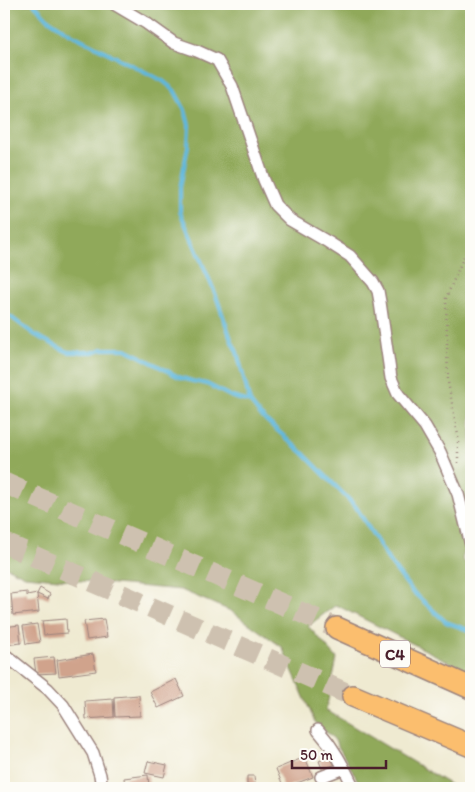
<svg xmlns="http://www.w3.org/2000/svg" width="475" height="792" font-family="Itim,sans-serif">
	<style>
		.forest { fill: #90a95a; stroke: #6d6442 }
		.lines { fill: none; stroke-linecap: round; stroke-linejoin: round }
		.stream { stroke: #5fb7dc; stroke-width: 4 }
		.building { fill: #d0a38c }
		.highway-tunnel { stroke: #cec1b0; stroke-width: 21; stroke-dasharray: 21 11; stroke-linecap: butt }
		.street-casing { stroke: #9c847e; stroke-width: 14 }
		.highway-casing { stroke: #9c847e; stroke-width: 24 }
		.path { stroke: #9c847e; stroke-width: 2.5; stroke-dasharray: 1 4; stroke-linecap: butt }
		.street { stroke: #fff; stroke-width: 11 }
		.highway { stroke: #fbbe6e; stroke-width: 21 }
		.labels { text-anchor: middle; stroke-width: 4; stroke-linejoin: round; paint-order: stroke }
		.shield { fill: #fdfcf7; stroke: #806168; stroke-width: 1 }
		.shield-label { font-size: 16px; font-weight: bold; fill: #4a1f2b }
	</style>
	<rect width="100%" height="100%" fill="#fdfcf7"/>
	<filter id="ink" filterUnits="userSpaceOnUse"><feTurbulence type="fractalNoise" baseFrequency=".02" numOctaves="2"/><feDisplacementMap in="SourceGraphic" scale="10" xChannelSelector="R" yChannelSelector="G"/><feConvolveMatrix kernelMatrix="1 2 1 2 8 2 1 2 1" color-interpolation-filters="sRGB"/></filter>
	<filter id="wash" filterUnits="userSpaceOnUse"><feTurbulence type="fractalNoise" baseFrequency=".0096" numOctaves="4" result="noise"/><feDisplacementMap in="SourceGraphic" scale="20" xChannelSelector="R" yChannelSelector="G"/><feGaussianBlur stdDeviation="1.12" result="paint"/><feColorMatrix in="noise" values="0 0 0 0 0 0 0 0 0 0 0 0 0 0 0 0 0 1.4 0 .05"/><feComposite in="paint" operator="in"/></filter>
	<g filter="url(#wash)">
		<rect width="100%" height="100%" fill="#efead1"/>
		<path class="forest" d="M 4,4 L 471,4 L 471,529 L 462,559 L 471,569 L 471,673 L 336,605 L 308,626 L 337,658 L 326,710 L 456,788 L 362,788 L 334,739 L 315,722 L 282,647 L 231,611 L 181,590 L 25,576 L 4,566 Z"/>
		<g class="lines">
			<path class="stream" d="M 34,4 L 48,19 L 71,34 L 163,81 L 174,90 L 185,110 L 189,125 L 188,146 L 180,188 L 180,212 L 215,293 L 232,342 L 237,352 L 250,402 L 260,415 L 304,454 L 356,507 L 389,561 L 412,591 L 446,622 L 471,631
				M 4,312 L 35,335 L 68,352 L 94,352 L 102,349 L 126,349 L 179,377 L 192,381 L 207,384 L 232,397 L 250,402"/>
		</g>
		<g id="blocks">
			<path class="building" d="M 40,588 L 50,594 L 48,599 L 37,594 Z
				M 27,592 L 27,596 L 37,594 L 39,612 L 13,615 L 11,594 Z
				M 66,619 L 67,633 L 44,635 L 42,621 Z
				M 104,619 L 107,637 L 87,640 L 84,621 Z
				M 37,624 L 40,642 L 26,644 L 23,626 Z
				M 19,625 L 21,643 L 5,645 L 4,627 Z
				M 93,654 L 96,671 L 59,676 L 57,660 Z
				M 54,657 L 56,673 L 36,674 L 34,659 Z
				M 176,679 L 184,696 L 158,708 L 150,692 Z
				M 139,695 L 140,716 L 115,717 L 114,697 Z
				M 113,699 L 114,717 L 86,719 L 85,701 Z
				M 330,756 L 335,766 L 323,771 L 319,761 Z
				M 305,757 L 313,777 L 284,788 L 276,769 Z
				M 148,761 L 167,765 L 164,777 L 145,773 Z
				M 148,775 L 149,788 L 125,788 L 124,778 Z
				M 247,776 L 254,776 L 255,785 L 247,785 Z"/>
		</g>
	</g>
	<g filter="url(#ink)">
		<use href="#blocks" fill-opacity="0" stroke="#9c847e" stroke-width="1"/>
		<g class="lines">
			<path class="highway-tunnel" d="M 4,483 L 337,628
				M 4,543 L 353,696"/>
			<g class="street-casing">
				<path id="street" d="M 114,4 L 146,23 L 174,43 L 197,51 L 217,60 L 232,86 L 264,180 L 275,205 L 290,220 L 328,242 L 350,256 L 373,282 L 378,291 L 380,302 L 391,378 L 398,394 L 425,426 L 440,452 L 458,494 L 471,545
					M 4,654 L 48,689 L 63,705 L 93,753 L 100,775 L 102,788
					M 318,730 C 335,749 343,766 354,788
					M 321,777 L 344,768"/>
			</g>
			<g class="highway-casing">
				<path id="highway" d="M 337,628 L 471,688
					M 353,696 L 471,746"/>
			</g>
			<path class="path" d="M 458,463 L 458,435 L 448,382 L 446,298 L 468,247 L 471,245"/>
			<use href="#street" class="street"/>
			<use href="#highway" class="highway"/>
		</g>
	</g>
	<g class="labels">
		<rect class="shield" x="380" y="640.5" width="30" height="27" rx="4"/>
		<g class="shield-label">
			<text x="395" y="660">C4</text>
		</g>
	</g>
	<rect width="475" height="792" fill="none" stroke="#fdfcf7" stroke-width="20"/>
	<path d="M292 760v8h94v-8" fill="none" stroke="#4a1f2b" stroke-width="2.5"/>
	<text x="300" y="760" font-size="15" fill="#4a1f2b" stroke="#fdfcf7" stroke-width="4" paint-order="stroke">50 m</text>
</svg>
